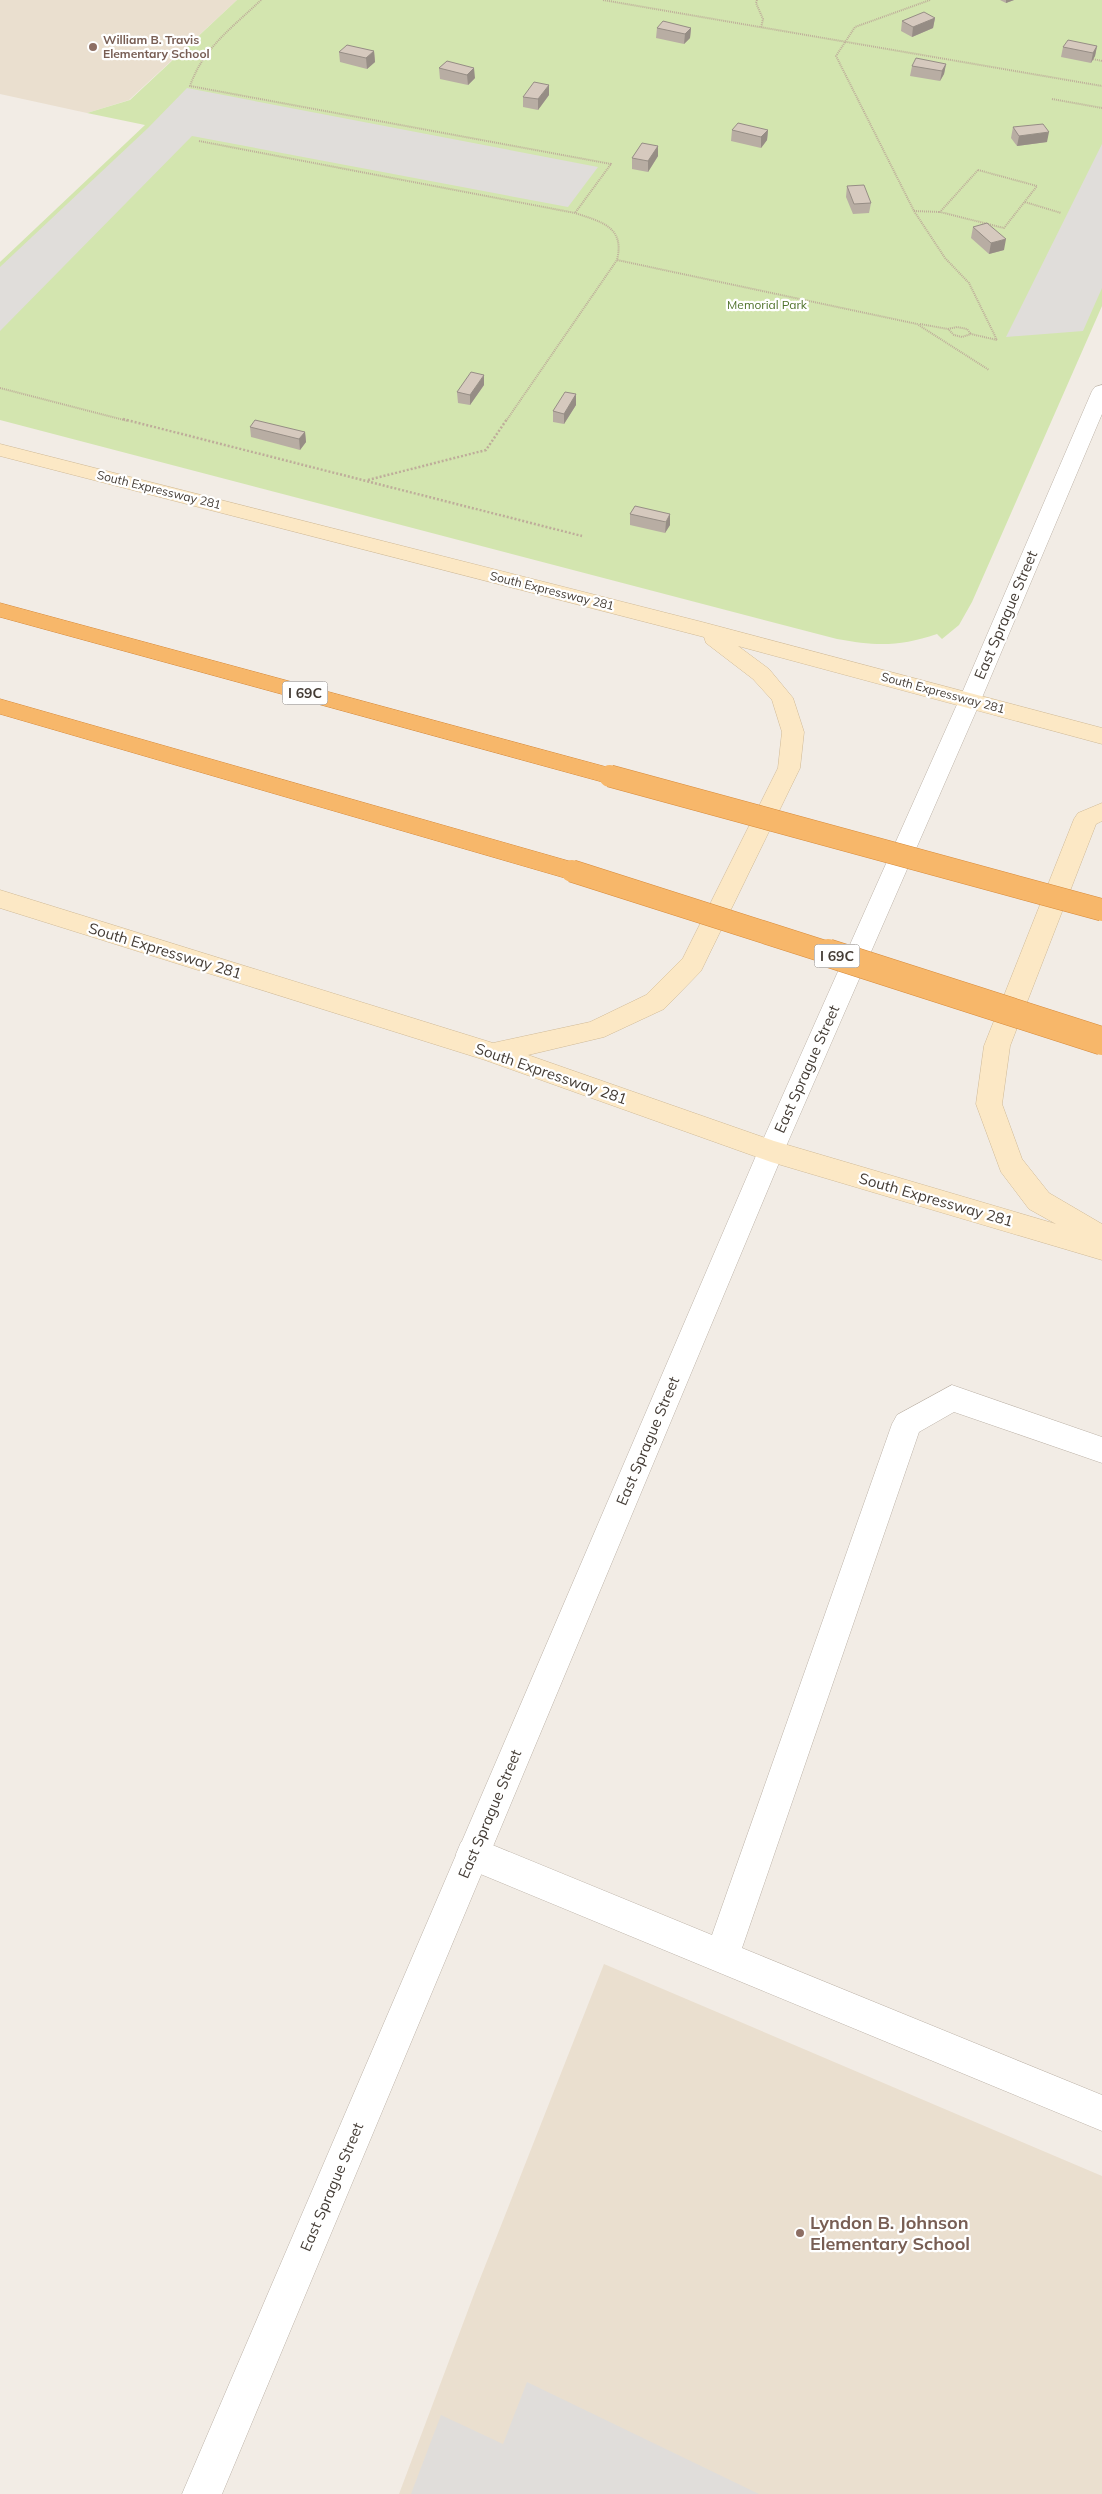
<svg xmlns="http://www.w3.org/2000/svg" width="1102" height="2494" font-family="Mulish,sans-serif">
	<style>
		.education { fill: #eadfcf }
		.green { fill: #d3e5af }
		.parking { fill: #e0ddda }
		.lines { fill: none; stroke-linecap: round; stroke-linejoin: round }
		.service-casing { stroke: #bdb3a8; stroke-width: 1 }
		.tertiary-casing { stroke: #bdb3a8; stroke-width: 1 }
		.secondary-casing { stroke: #d0ba97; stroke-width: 1 }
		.motorway-casing { stroke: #d68a3b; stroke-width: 1 }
		.path-far1 { stroke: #bead9a; stroke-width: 2; stroke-dasharray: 1 1; stroke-linecap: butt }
		.path { stroke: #bead9a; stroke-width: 2.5; stroke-dasharray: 2 2; stroke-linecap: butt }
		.service { fill: #fff; fill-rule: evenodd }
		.tertiary { fill: #fff; fill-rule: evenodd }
		.secondary { fill: #fce8c5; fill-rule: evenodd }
		.motorway { fill: #f7b76a; fill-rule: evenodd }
		.motorway-bridge-far1-casing { stroke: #d68a3b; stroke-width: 23; stroke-linecap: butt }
		.motorway-bridge-casing { stroke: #d68a3b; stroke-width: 29; stroke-linecap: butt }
		.motorway-bridge-far1 { stroke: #f7b76a; stroke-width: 22 }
		.motorway-bridge { stroke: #f7b76a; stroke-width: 28 }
		.wall { fill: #b8ada3 }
		.shaded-wall { fill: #968d85 }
		.building { fill: #d6c9be; stroke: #968d85 }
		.education-dot { fill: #8d6e63; stroke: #fff; stroke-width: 2 }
		.labels { text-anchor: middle; stroke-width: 4.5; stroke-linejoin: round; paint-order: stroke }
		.far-education-label { font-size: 12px; font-weight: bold; fill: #785e54; stroke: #fff; text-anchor: start }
		.far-park-label { font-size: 12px; fill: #4f722b; stroke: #fff }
		.far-street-label { font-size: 12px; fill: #443c35; stroke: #fff }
		.shield { fill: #fff; stroke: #7c7672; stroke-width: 1 }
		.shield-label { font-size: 14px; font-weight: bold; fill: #443c35 }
		.street-label { font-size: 15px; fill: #443c35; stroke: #fff }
		.near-education-label { font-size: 18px; font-weight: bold; fill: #785e54; stroke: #fff; text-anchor: start }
	</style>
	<rect width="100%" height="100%" fill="#f2ece5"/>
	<path class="education" d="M 0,0 L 237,0 L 129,100 L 87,113 L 0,94 Z
		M 604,1964 L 1102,2176 L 1102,2494 L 399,2494 L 476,2289 Z"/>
	<path class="green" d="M 237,0 L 1102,0 L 1102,306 L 972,602 L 959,625 L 942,639 L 937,634 C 899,647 875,646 837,639 L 0,420 L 0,262 L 145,125 L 87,113 L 130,100 Z"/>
	<path class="parking" d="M 187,88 L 598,167 L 568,207 L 192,136 L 0,331 L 0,267 L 148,128 Z
		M 1102,144 L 1102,288 L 1083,331 L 1006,337 Z
		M 527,2382 L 759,2494 L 411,2494 L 441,2415 L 503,2444 Z"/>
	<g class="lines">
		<g class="service-casing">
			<path id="service" d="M 952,1385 L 1102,1437 L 1102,1463 L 954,1412 L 919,1432 L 742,1948 L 1102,2095 L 1102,2131 L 461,1866 L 456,1854 L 461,1842 L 473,1837 L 712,1935 L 892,1424 L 897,1415 Z"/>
		</g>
		<g class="tertiary-casing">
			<path id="tertiary" d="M 1102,385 L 1102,414 L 981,700 L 784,1151 L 222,2494 L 182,2494 L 758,1151 L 959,700 L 1092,391 L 1095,387 Z"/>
		</g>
		<g class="secondary-casing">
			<path id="secondary" d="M 0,444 L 702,622 L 1102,728 L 1102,744 L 738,646 L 769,669 L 793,698 L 804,732 L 800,768 L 701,971 L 664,1009 L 604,1037 L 528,1055 L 774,1141 L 1056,1224 L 1029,1209 L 1001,1172 L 976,1104 L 984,1046 L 1074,819 L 1078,813 L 1102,803 L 1102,821 L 1096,824 L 1010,1046 L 1002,1104 L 1022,1159 L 1049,1193 L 1102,1224 L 1102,1260 L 771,1162 L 485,1060 L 0,908 L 0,890 L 493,1043 L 590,1022 L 646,995 L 683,958 L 778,768 L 782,732 L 772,700 L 753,679 L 706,643 L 704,637 L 0,456 Z"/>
		</g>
		<g class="motorway-casing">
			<path id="motorway" d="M 0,603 L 610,768 L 618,770 L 621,776 L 618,782 L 610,784 L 0,617 Z
				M 0,699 L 572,862 L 580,865 L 584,871 L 580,877 L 572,880 L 0,714 Z"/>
		</g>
		<path class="path-far1" d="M 261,0 C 233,27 203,48 190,86 L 611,164 L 575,213
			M 603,0 L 1102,86
			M 757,0 L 756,3 L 763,19 L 761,28
			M 930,0 L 855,27 L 836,56 L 914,211 L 945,258 L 969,283 L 997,340
			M 1093,59 L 1102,61
			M 1052,99 L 1102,108
			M 199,141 L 575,213 C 602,222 625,227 617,260 L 917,324 L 989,370
			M 978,170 L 1037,186 L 1004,228 L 940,212 Z
			M 1025,202 L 1061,213
			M 914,211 L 940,212
			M 920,324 L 948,329 L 954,335 L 962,337 L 971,334 L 997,340
			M 948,329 L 957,327 L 967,329 L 971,334
			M 0,388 L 128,421
			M 506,421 L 617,260"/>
		<path class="path" d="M 123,419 L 582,536
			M 368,480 L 486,450 L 507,419"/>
		<use href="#service" class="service"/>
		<use href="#tertiary" class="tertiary"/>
		<use href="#secondary" class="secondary"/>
		<use href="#motorway" class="motorway"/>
		<g class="motorway-bridge-far1-casing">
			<path id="motorway-bridge-far1" d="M 610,776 L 1102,910
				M 572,871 L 832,954"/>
		</g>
		<g class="motorway-bridge-casing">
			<path id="motorway-bridge" d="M 828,953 L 1102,1041"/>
		</g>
		<use href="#motorway-bridge-far1" class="motorway-bridge-far1"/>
		<use href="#motorway-bridge" class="motorway-bridge"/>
	</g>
	<path class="wall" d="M 1000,0 L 1014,0 L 1006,3 Z
		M 935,18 L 933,28 L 912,37 L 901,31 L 902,21 Z
		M 657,28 L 691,28 L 690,38 L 684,44 L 656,38 Z
		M 1097,46 L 1095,56 L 1091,63 L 1061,57 L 1063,47 Z
		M 374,51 L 375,62 L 367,69 L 340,62 L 339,52 Z
		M 447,61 L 475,78 L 468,85 L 440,79 L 439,68 Z
		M 946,64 L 944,74 L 940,81 L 910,76 L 912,66 Z
		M 549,95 L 538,110 L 523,107 L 523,97 Z
		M 1013,127 L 1047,142 L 1017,146 L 1011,138 Z
		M 732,130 L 768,130 L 767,140 L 761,148 L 731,141 Z
		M 658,146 L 658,156 L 648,172 L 632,169 L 632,158 Z
		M 847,186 L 871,203 L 869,213 L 853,214 L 846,197 Z
		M 973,227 L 1004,250 L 989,254 L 971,238 Z
		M 484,385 L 470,405 L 458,403 L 457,392 Z
		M 576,394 L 576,405 L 564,424 L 553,422 L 553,411 Z
		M 250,427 L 305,432 L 306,442 L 300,450 L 251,437 Z
		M 635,506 L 670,525 L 665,533 L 630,525 L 630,514 Z"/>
	<path class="shaded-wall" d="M 1006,0 L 1014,0 L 1006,3 Z
		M 935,18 L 933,28 L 912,37 L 913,27 Z
		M 691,28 L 690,38 L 684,44 L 685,34 Z
		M 1097,46 L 1095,56 L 1091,63 L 1093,53 Z
		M 374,51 L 375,62 L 367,69 L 366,58 Z
		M 946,64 L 944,74 L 940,81 L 942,71 Z
		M 474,68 L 475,78 L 468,85 L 467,75 Z
		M 549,85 L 549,95 L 538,110 L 538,99 Z
		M 768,130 L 767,140 L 761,148 L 761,137 Z
		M 1049,132 L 1047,142 L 1017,146 L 1019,136 Z
		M 658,146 L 658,156 L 648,172 L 648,161 Z
		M 1006,239 L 1004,250 L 989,254 L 991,243 Z
		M 484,375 L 484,385 L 470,405 L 470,395 Z
		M 576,394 L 576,405 L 564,424 L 564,414 Z
		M 305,432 L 306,442 L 300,450 L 299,439 Z
		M 670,514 L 670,525 L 665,533 L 666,522 Z"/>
	<path class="building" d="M 924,12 L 935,18 L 913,27 L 902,21 Z
		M 663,21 L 691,28 L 685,34 L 657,28 Z
		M 1068,40 L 1097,46 L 1093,53 L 1063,47 Z
		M 347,45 L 374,51 L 366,58 L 339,52 Z
		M 916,58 L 946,64 L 942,71 L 912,66 Z
		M 447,61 L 474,68 L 467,75 L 439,68 Z
		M 534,82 L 549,85 L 538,99 L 523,97 Z
		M 738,123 L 768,130 L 761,137 L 732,130 Z
		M 1043,124 L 1049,132 L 1019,136 L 1013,127 Z
		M 642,143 L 658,146 L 648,161 L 632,158 Z
		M 864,185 L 871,203 L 854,204 L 847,186 Z
		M 987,223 L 1006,239 L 991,243 L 973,227 Z
		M 471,372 L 484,375 L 470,395 L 457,392 Z
		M 565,392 L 576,394 L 564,414 L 553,411 Z
		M 255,420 L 305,432 L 299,439 L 250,427 Z
		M 635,506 L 670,514 L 666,522 L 630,514 Z"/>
	<g class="education-dot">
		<circle cx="93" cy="47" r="5"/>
		<circle cx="800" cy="2233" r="5"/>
	</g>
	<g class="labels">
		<g class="far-education-label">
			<text x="103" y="44">William B. Travis<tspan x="103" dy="14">Elementary School</tspan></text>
		</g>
		<g class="far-park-label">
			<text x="767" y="309">Memorial Park</text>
		</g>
		<g class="far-street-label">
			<text transform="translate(159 490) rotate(14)" y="4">South Expressway 281</text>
			<text transform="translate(552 591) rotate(14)" y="4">South Expressway 281</text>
			<text transform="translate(943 693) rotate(15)" y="4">South Expressway 281</text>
		</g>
		<g class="shield">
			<rect x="282.5" y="681.5" width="45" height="23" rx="4"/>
			<rect x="814.5" y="944.5" width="45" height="23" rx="4"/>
		</g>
		<g class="shield-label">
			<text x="305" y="698">I 69C</text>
			<text x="837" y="961">I 69C</text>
		</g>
		<g class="street-label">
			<text transform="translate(1006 615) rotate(-67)" y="5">East Sprague Street</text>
			<text transform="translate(165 951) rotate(17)" y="5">South Expressway 281</text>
			<text transform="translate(807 1069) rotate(-66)" y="5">East Sprague Street</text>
			<text transform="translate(551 1074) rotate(19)" y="5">South Expressway 281</text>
			<text transform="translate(936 1200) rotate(16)" y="5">South Expressway 281</text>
			<text transform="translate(648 1441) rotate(-67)" y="5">East Sprague Street</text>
			<text transform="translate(490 1814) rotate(-67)" y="5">East Sprague Street</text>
			<text transform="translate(332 2187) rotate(-67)" y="5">East Sprague Street</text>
		</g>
		<g class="near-education-label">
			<text x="810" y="2229">Lyndon B. Johnson<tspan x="810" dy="21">Elementary School</tspan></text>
		</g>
	</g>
</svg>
